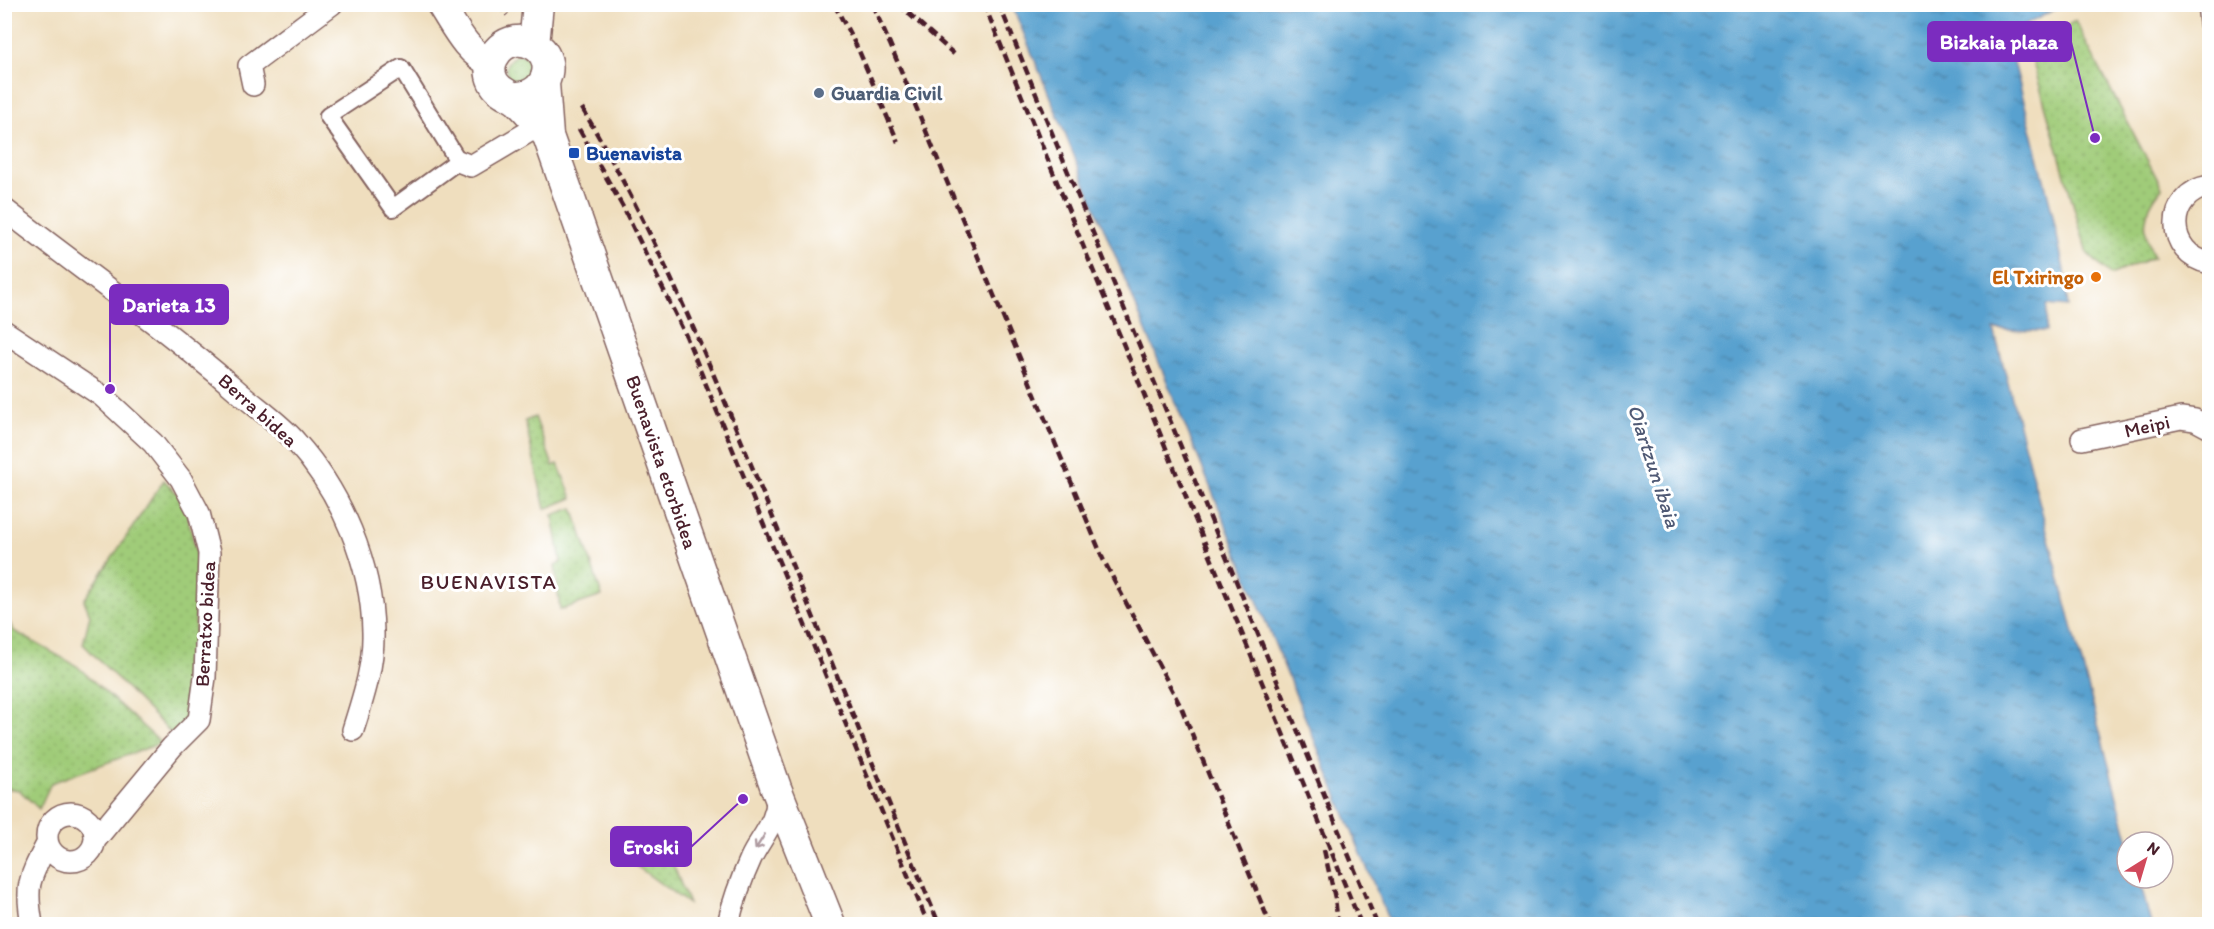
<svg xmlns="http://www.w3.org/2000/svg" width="2214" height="929" font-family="Itim,sans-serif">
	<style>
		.green { fill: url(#green-dots); stroke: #757652; stroke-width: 1.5 }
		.water { fill: url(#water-ripples); stroke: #51607d; stroke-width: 1.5 }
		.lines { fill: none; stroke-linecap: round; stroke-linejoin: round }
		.pedestrian-casing { stroke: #84625e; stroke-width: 20 }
		.minor-casing { stroke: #84625e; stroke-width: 24 }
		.tertiary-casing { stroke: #84625e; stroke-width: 30 }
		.secondary-casing { stroke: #84625e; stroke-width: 33 }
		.pedestrian { stroke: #fff; stroke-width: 16 }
		.minor { stroke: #fff; stroke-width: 21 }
		.tertiary { stroke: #fff; stroke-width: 27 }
		.secondary { stroke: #fff; stroke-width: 30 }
		.rail { stroke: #4a1f2b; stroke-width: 4.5; stroke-dasharray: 9 4.5; stroke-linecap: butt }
		.oneway { stroke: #ae9aa0 }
		.service-dot { fill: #5c6f8a; stroke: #fff; stroke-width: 2 }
		.transit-dot { fill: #1a4fb4; stroke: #fff; stroke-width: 2 }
		.food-dot { fill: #e8710a; stroke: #fff; stroke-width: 2 }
		.labels { text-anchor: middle; stroke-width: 6; stroke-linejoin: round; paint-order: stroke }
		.service-label { font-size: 20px; font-weight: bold; fill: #4e5e75; stroke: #fff; text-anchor: start }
		.transit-label { font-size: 20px; font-weight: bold; fill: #164399; stroke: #fff; text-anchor: start }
		.food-label { font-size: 20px; font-weight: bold; fill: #c56008; stroke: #fff; text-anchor: end }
		.street-label { font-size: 20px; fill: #4a1f2b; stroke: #fff }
		.water-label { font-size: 21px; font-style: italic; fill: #505a75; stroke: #fff }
		.neighbourhood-label { font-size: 21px; letter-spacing: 1.5px; fill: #4a1f2b; stroke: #fff }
		.leader { fill: none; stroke: #7b2cbf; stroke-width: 2 }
		.callout-dot { fill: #7b2cbf; stroke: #fff; stroke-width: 2 }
		.callout { fill: #7b2cbf; stroke: #7b2cbf; stroke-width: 2 }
		.callout-label { font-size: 21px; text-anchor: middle; font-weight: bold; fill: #fff }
	</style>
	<defs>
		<pattern id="green-dots" width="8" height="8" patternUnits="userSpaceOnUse" patternTransform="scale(1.5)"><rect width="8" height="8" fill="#a0cc79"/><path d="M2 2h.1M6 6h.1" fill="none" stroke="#8baf69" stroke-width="1.8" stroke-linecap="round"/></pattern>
		<pattern id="water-ripples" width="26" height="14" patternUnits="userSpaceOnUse" patternTransform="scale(1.5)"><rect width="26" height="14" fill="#58a1cf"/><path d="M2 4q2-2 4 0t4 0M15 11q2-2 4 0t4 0" fill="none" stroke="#4b83a8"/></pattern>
	</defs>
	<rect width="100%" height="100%" fill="#fff"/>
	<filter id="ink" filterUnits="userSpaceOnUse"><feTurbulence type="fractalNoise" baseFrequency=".0167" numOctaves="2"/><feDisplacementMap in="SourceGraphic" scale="12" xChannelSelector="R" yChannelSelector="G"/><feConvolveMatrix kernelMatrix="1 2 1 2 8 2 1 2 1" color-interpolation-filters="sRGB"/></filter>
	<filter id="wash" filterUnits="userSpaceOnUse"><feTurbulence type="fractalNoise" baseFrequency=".008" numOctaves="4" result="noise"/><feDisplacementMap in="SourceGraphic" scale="24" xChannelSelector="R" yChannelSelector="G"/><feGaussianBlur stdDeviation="1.35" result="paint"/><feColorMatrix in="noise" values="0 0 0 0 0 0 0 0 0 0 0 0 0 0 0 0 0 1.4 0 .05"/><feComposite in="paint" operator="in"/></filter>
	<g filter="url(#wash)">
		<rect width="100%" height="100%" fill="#efdebe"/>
		<path class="green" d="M 2075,21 L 2162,188 C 2142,212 2141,229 2154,257 L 2110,275 L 2087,253 L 2029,48 Z
			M 519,54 L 532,59 L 533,77 L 516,83 L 508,77 C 503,65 508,59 519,54 Z
			M 535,417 L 553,466 L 558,464 L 572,498 L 545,509 L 525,421 Z
			M 164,480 L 179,496 L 187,514 L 197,556 L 192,713 L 174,736 L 83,644 L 90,615 L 84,600 Z
			M 573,508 L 602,596 L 560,610 L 555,565 L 561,562 L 553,515 Z
			M 4,614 L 14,631 L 77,666 L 161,743 L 51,783 L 39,809 L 19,790 L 5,788 Z
			M 666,847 L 689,904 L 628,860 Z"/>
		<path class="water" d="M 1012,5 L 2063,5 L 2007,35 L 2052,211 L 2065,275 L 2068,307 L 2047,305 L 2046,331 L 1994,330 L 2129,842 L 2127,842 L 2127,878 L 2139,878 L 2151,924 L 1390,924 Z"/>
	</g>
	<g filter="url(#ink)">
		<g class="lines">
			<g class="pedestrian-casing">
				<path id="pedestrian" d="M 401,68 L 458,161 L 393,208 L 328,116 Z"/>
			</g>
			<g class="minor-casing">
				<path id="minor" d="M 2208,4 L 2210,23
					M 253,85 L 249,66 L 332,4
					M 458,161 L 471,166 L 540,125
					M 2210,186 C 2164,193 2165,255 2210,263
					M 4,209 C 81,269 161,325 234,388 C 254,406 279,422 296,442 C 341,492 372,564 373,632 C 374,666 363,698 353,730
					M 4,331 L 102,396 L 153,443 L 181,479 L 199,513 L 209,553 L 205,677 L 199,720 L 172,747 L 96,839
					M 2082,439 L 2181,418 L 2195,420 L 2210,428
					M47 837a24 24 0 1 1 48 0a24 24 0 1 1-48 0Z
					M 32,924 C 25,885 29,879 47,844
					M 728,924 C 733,902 741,880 751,858 C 761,837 779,820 777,795"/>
			</g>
			<g class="tertiary-casing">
				<path id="tertiary" d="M 440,4 C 455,27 466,52 491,63"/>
			</g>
			<g class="secondary-casing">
				<path id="secondary" d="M 534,45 L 538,4
					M 544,83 L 548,136 L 776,788 L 830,924
					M 512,97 C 552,100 560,51 527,42 C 504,35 483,60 493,81 C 498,92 509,94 518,101 C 530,112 539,124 548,136"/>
			</g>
			<use href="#pedestrian" class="pedestrian"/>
			<use href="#minor" class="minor"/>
			<use href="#tertiary" class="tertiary"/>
			<use href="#secondary" class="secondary"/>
			<path class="rail" d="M 498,4 L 507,15
				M 511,4 L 515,10
				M 834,4 L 859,51 L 898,142
				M 872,4 L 890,44 L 1103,559 L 1181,707 L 1270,924
				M 898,4 L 954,54
				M 984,4 L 1361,924
				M 999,4 L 1377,924
				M 582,108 C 656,232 711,367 766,501 C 824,642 880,784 939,924
				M 579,129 L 624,209 L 686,336 L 928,924
				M 1324,850 L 1335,898 L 1338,924"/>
		</g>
		<defs><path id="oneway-shaft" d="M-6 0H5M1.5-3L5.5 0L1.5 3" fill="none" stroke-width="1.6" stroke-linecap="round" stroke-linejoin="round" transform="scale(1.5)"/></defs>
		<use class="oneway" href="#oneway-shaft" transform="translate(760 842) rotate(122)"/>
	</g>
	<circle class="service-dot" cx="819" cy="93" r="6"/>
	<rect class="transit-dot" x="568" y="147" width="12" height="12" rx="3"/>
	<circle class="food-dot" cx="2096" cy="277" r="6"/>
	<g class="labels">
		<g class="service-label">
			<text x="831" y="100">Guardia Civil</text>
		</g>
		<g class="transit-label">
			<text x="586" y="160">Buenavista</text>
		</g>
		<g class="food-label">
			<text x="2084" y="284">El Txiringo</text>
		</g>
		<g class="street-label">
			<text transform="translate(258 410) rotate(42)" y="7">Berra bidea</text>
			<text transform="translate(2147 426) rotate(-12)" y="7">Meipi</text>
			<text transform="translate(662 462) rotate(71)" y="7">Buenavista etorbidea</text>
			<text transform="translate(205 624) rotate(-87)" y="7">Berratxo bidea</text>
		</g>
		<g class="water-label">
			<text transform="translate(1654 466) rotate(72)" y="7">Oiartzun ibaia</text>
		</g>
		<g class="neighbourhood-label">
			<text x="489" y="589">BUENAVISTA</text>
		</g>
	</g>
	<path class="leader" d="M2095 138L2071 42M110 389L110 305M743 799L691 847"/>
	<g class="callout-dot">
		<circle cx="2095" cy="138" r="6"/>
		<circle cx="110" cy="389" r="6"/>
		<circle cx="743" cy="799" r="6"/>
	</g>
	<g class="callout">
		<rect x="1928" y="22" width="143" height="39" rx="6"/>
		<rect x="110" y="285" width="118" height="39" rx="6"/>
		<rect x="611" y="827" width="80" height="39" rx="6"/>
	</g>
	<g class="callout-label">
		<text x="1999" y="49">Bizkaia plaza</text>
		<text x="169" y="312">Darieta 13</text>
		<text x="651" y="854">Eroski</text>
	</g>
	<rect width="2214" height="929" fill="none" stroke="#fff" stroke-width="24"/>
	<g transform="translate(2145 860) rotate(37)"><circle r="28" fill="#ffffff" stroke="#b7a5aa" stroke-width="1.5"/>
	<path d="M0-4.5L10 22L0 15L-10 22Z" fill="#d1495b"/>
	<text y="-9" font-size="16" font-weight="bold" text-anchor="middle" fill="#4a1f2b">N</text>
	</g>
</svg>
